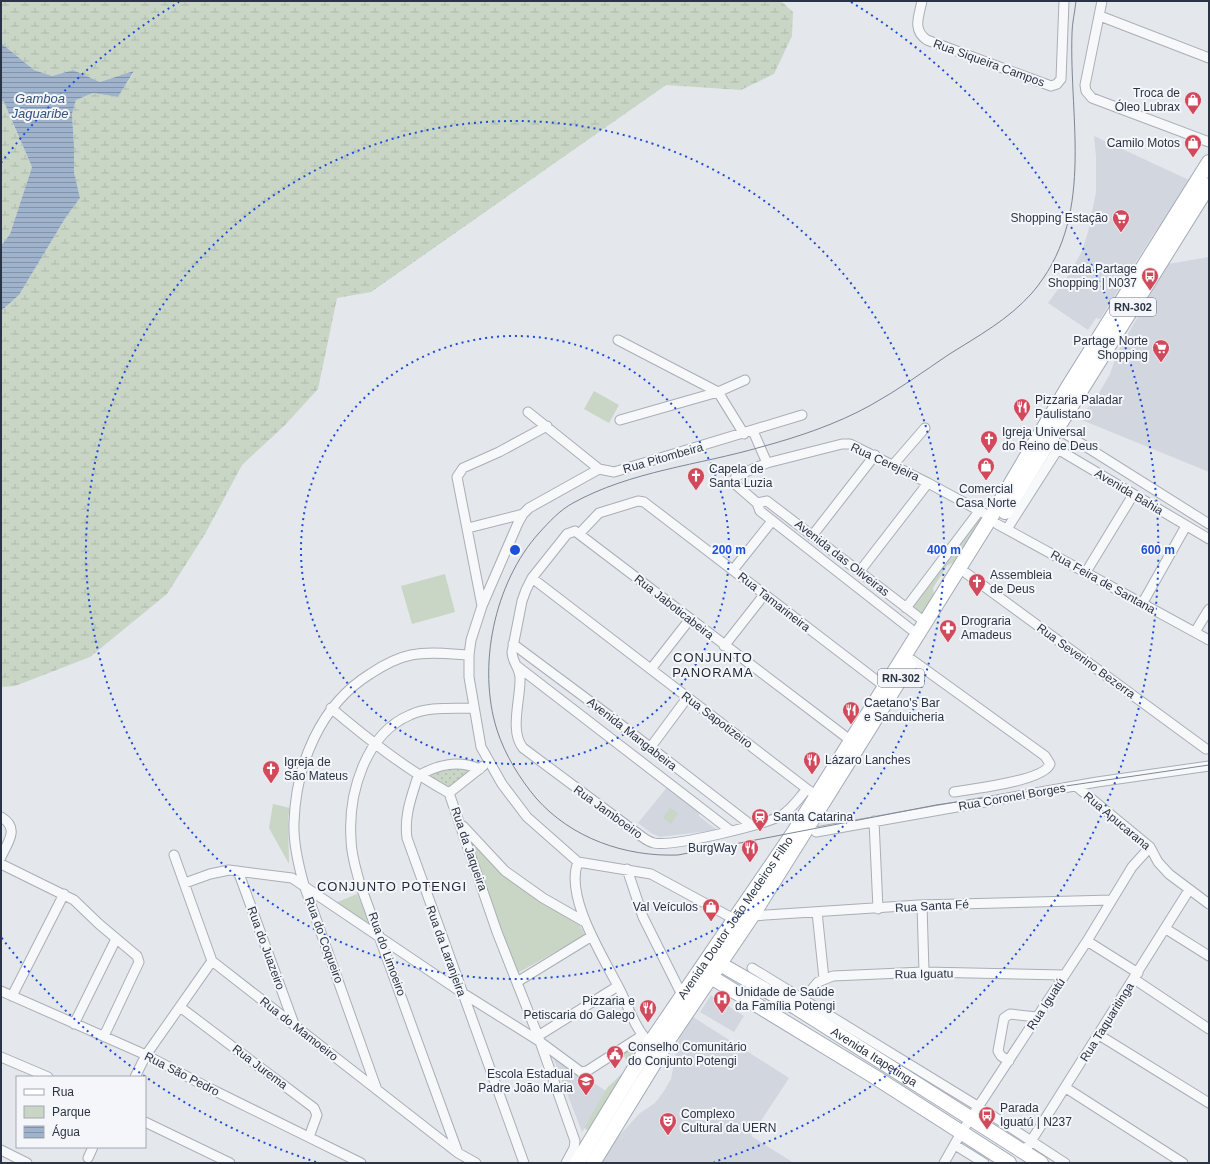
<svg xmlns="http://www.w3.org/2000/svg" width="1210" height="1164" font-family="Arial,sans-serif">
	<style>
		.built { fill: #d2d6de }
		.green { fill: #c9d6c5 }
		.wetland { fill: url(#wetland-marsh) }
		.garden { fill: url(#garden-dots) }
		.water { fill: url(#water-rules) }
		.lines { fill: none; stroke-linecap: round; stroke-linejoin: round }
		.minor-casing { stroke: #a9aeb7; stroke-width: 11 }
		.primary-casing { stroke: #a3abb8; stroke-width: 16 }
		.minor { stroke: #f7f8fa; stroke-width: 9 }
		.primary { stroke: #fff; stroke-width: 14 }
		.tram { stroke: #7d8696; stroke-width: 1 }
		.ring { fill: none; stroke: #1d4ed8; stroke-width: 2; stroke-dasharray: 2 4 }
		.labels { text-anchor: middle; stroke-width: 4; stroke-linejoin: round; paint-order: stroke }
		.shield { fill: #f4f6f9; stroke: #676e7b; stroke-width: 1 }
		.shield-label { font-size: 11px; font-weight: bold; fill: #2b3445 }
		.street-label { font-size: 12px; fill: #2b3445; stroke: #f4f6f9 }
		.poi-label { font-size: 12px; fill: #2b3445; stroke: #f4f6f9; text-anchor: start }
		.water-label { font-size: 13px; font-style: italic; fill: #34527a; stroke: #f4f6f9 }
		.neighbourhood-label { font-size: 13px; letter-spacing: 1px; fill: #1d2536; stroke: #f4f6f9 }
		.centre { fill: #1d4ed8; stroke: #f4f6f9; stroke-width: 2 }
		.ring-label { font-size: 12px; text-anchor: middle; font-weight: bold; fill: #1d4ed8; stroke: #f4f6f9; stroke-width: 4; stroke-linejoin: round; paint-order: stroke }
	</style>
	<defs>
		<pattern id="wetland-marsh" width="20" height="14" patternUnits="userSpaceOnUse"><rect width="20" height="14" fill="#c9d6c5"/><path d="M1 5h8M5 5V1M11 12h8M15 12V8" fill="none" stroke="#adb8ab"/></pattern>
		<pattern id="garden-dots" width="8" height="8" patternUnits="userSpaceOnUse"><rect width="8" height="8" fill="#c9d6c5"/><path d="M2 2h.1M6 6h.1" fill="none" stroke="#adb8ab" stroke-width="1.8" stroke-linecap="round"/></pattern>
		<pattern id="water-rules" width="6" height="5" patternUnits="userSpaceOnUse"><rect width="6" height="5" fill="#9fb4cc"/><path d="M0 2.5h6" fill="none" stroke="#8293a7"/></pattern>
	</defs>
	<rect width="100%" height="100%" fill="#e4e7ec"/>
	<path class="built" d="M 1094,136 L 1189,180 L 1170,213 L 1153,235 L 1100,319 L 1096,318 L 1088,330 L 1048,303 L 1070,273 L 1082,251 L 1088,232 L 1096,192 L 1096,156 Z
		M 1209,257 L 1209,472 L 1077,418 L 1093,403 L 1110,374 L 1117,353 L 1168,264 Z
		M 668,786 L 699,810 L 699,816 L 717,830 L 660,837 L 651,833 L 638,823 Z
		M 711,995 L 744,1016 L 734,1032 L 700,1012 Z
		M 693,1017 L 789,1078 L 751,1136 L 794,1163 L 601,1163 L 616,1139 L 640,1113 L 655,1103 L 664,1091 L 671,1079 L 679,1039 Z
		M 552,1055 L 606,1091 L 582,1132 L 563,1083 Z"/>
	<path class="green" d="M 594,391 L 619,405 L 609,423 L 584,409 Z
		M 979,517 L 982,520 L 956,561 L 947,566 L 933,588 L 934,596 L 924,614 L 921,615 L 911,607 Z
		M 445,574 L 455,612 L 412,624 L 401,586 Z
		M 273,804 L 290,808 L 288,818 L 289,864 L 269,828 Z
		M 670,808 L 678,813 L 671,824 L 663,818 Z
		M 469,839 L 501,874 L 576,918 L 585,935 L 516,974 Z
		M 357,894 L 370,924 L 335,903 Z
		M 642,1037 L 646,1043 L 592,1133 L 584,1128 L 607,1088 L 630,1066 L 621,1051 Z
		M 569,1067 L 574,1079 L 563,1083 L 559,1072 Z"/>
	<path class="wetland" d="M 1,1 L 781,1 L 793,12 L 792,36 L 774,74 L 741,90 L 666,85 L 371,292 L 337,298 L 318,389 L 284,426 L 242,465 L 205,534 L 167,594 L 90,657 L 15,686 L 1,687 L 1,311 L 19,295 L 66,217 L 80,198 L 74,172 L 74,145 L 72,114 L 76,100 L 93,93 L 118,97 L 134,72 L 100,82 L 73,70 L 52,76 L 34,70 L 1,43 Z
		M 1,100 L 4,102 L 32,167 L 10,234 L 1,246 Z"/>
	<path class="garden" d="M 452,767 L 468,767 C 466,779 454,783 445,788 L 432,778 L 429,772 Z"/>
	<path class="water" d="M 1,43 L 34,70 L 52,76 L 73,70 L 100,82 L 134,71 L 118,97 L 93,93 L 76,100 L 72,114 L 74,145 L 74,172 L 80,198 L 66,217 L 19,295 L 1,311 L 1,246 L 10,234 L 32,167 L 4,102 L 1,100 Z"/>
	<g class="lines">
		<g class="minor-casing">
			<path id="minor" d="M 922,1 C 919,16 912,30 927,40 L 1051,86 L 1057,84 L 1061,79 L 1064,1
				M 1102,1 L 1085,85 L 1086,91 L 1092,98 L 1209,142
				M 1100,16 L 1209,58
				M 618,340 L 718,392 L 744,434
				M 528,412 L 599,469
				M 620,420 L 718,392 L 745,380
				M 1058,429 L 1209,524
				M 753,431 L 767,463
				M 1049,444 L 1209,539
				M 893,465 L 925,428
				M 757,503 L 767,501 L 925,622
				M 997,524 L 1209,640
				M 468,528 L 523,514
				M 1007,529 L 1058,449
				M 579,534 L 599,513 L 638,501 L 644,502 L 884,686
				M 812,536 L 875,455
				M 733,570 L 772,521
				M 860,571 L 928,483
				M 1086,572 L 1133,495
				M 966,573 L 1206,749
				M 532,578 L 807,789
				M 1142,604 L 1186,526
				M 482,606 L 457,477 L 463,468 L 499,452 L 547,426
				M 906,608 L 980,510
				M 1195,632 L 1209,609
				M 917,634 L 760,511 L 757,503 L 734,483 L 736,476 L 767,463 L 842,444 L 850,444 L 928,483 L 991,517
				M 513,644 L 607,714 L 751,825
				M 724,646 L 764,595
				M 912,660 L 1045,756 L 1050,764 C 1044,781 972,789 954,792
				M 517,666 L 731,831
				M 651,669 L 690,619
				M 331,708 C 369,740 406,769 449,793 L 497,932 L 538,1036 L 575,1141 L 574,1148 L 566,1163
				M 650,748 L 687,698
				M 480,769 C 458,760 439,764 418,776 C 411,798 404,816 407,838 L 524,1163
				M 1076,786 L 1150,847 L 1158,862 L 1169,874 L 1209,904
				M 449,793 L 483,766
				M 816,795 L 807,789 C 799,798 792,809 782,815 C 765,825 672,847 654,843 C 649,842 645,839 641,836 L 523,748 C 509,731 521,697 520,678 C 520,668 512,662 512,652 L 522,601 L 526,590 L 532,578 L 567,534 L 575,531 L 850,740
				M 1,817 C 20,828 8,842 1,857
				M 874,821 L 878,909
				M 463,826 L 505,871 L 543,898 L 585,922
				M 816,832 L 1097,782 L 1209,766
				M 174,855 L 212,961 L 458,1153 L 476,1163
				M 578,862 C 564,897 604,958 620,990 C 628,1006 634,1026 646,1039
				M 1,864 L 74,900 L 99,924 L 137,956 L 139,962 L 104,1036
				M 627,869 L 643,917 L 682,995
				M 238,871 L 294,1024
				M 185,883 L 210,874 L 229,870 L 292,878 L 461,992 L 539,1041 L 581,1072 L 587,1071 L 643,1035
				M 922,905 L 924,972
				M 817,912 L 824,979
				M 752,916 L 919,905 L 1112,900
				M 734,919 L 651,874 L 578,862 L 527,817 L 502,784 L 481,747 L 469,677 L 469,655 L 471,640 L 482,606 L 518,523 L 523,514 L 529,508 L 599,469 L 614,472 L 802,415
				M 1166,929 L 1209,956
				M 1087,941 L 1138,973
				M 752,968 L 979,1107 L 1065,1163
				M 1134,979 L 1209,1029
				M 517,982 L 592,936
				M 1,991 L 146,1055 L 209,1088 L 361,1163
				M 12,996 L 64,894
				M 800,1003 L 818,982 L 833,976 L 924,972 L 1064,975
				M 180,1007 L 314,1108 L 317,1115 L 309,1137
				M 74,1024 L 116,939
				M 1099,1035 L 1209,1103
				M 538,1036 L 618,986
				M 1,1057 L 48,1077
				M 1009,1061 L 1001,1056 L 998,1051 L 1004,1018 L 1010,1014 L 1037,1017
				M 135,1077 L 146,1055 L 212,961
				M 1066,1088 L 1183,1163
				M 377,1090 L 304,885 C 298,864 293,843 294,822 C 296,765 320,705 370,674 C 382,666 396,658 411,655 C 430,651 450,654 469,655
				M 145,1122 L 230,1163
				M 955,1145 L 984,1163
				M 1028,1146 L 1189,890
				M 1,1150 L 27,1163
				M 458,1153 L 360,884 C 356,869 351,855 351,839 C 348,794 365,734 410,715 C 430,706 452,709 473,708
				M 88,1158 L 93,1147
				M 944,1163 L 961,1133 L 1087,941 L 1132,867 L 1150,847"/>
		</g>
		<g class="primary-casing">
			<g id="primary">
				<path d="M 1005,512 L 1209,185"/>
				<path id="s1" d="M 712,965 L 720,964 L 797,1008 L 1041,1163"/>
				<path d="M 706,970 L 708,975 L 711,977 L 875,1077 L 1009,1163"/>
				<path id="s2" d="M 577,1163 L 650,1043 L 794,832 L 991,517 L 1068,387 L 1209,162"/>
				<path d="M 593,1163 L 669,1039 L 752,916 L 909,665"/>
			</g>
		</g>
		<use href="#minor" class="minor"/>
		<use href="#primary" class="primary"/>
		<path class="tram" d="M 1076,1 C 1075,12 1072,23 1072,33 C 1069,122 1096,218 1032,293 C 1008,320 978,336 948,355 C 923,372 898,390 871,405 C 837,424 798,437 761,447 C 699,465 631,471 573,503 C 560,510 549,522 539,533 C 494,583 477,667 497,730 C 505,755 520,779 536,798 C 571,838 625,857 678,855 L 936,805 L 1209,765"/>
	</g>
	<g class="ring">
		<circle cx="515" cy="550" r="214"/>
		<circle cx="515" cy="550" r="429"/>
		<path d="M316 1162A643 643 0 0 1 1 937M1 163A643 643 0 0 1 179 2M851 2A643 643 0 0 1 714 1162"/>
	</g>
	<defs>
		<g id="shop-pin" transform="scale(0.9)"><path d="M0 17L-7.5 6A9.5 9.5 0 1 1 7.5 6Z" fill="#d1495b" stroke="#f4f6f9"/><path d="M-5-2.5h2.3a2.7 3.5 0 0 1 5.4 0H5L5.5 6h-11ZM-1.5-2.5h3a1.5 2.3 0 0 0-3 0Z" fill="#fff"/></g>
		<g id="supermarket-pin" transform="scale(0.9)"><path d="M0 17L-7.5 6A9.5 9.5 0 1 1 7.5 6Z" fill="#d1495b" stroke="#f4f6f9"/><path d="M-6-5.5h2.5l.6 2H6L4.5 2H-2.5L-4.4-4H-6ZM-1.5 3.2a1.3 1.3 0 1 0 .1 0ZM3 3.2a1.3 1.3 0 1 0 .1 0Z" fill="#fff"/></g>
		<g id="bus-pin" transform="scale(0.9)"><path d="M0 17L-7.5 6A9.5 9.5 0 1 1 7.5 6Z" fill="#d1495b" stroke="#f4f6f9"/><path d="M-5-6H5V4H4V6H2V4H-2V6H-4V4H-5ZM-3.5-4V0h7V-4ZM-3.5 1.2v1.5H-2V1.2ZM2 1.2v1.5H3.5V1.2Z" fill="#fff"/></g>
		<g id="restaurant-pin" transform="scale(0.9)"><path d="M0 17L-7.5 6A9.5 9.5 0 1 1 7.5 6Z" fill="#d1495b" stroke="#f4f6f9"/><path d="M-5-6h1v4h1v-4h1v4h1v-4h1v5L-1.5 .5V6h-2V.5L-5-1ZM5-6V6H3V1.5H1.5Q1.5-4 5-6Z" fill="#fff"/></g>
		<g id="church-pin" transform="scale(0.9)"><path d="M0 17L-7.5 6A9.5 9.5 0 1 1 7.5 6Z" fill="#d1495b" stroke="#f4f6f9"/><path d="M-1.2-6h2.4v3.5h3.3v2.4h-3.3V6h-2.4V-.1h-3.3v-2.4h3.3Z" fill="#fff"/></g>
		<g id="pharmacy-pin" transform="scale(0.9)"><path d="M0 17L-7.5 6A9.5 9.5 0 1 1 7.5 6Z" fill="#d1495b" stroke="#f4f6f9"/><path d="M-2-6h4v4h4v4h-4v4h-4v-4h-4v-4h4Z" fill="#fff"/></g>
		<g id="station-pin" transform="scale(0.9)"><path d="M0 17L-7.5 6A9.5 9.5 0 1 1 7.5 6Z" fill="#d1495b" stroke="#f4f6f9"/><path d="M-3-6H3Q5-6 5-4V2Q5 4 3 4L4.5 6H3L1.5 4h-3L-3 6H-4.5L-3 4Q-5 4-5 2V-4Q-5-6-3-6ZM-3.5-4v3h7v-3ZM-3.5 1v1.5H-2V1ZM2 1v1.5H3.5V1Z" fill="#fff"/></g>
		<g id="hospital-pin" transform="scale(0.9)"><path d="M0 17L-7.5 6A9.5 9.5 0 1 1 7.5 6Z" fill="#d1495b" stroke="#f4f6f9"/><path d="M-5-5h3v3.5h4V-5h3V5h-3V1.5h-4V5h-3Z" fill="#fff"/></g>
		<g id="civic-pin" transform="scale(0.9)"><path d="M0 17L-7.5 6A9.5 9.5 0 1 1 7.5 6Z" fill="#d1495b" stroke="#f4f6f9"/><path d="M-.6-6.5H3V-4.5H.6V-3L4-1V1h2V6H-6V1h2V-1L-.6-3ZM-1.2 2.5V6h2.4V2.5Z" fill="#fff"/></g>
		<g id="school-pin" transform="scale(0.9)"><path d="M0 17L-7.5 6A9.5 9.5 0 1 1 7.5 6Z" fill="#d1495b" stroke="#f4f6f9"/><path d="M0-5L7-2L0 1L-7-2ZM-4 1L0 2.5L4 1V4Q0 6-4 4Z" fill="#fff"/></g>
		<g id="theatre-pin" transform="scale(0.9)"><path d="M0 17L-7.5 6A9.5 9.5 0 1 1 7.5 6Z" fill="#d1495b" stroke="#f4f6f9"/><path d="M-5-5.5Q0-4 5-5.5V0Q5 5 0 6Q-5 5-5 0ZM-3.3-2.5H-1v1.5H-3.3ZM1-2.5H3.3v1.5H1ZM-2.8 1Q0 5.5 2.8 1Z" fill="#fff"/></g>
	</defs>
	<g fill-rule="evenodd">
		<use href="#shop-pin" x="1193" y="100"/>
		<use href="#shop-pin" x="1193" y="143"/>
		<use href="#supermarket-pin" x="1121" y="218"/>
		<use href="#bus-pin" x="1150" y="276"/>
		<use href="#supermarket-pin" x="1161" y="348"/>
		<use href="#restaurant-pin" x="1022" y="407"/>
		<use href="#church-pin" x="989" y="439"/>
		<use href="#shop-pin" x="986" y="466"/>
		<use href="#church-pin" x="696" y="476"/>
		<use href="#church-pin" x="977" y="582"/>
		<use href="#pharmacy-pin" x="948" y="628"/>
		<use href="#restaurant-pin" x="851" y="710"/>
		<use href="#restaurant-pin" x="812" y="760"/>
		<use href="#church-pin" x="271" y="769"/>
		<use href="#station-pin" x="760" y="817"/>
		<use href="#restaurant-pin" x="750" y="848"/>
		<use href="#shop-pin" x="711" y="907"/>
		<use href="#hospital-pin" x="722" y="999"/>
		<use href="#restaurant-pin" x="648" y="1008"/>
		<use href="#civic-pin" x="615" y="1054"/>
		<use href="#school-pin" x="586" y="1081"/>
		<use href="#bus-pin" x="987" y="1115"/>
		<use href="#theatre-pin" x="668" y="1121"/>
	</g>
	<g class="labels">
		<g class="shield">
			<rect x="1110" y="298" width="46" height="18" rx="3"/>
			<rect x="878" y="669" width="46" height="18" rx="3"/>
		</g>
		<g class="shield-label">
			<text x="1133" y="311">RN-302</text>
			<text x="901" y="682">RN-302</text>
		</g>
		<g class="street-label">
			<text transform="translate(989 63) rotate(20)" y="4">Rua Siqueira Campos</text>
			<text transform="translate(663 458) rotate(-16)" y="4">Rua Pitombeira</text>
			<text transform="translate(885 462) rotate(25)" y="4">Rua Cerejeira</text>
			<text transform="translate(1129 492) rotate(31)" y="4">Avenida Bahia</text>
			<text transform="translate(842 558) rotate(38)" y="4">Avenida das Oliveiras</text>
			<text transform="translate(1103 582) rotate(29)" y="4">Rua Feira de Santana</text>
			<text transform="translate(774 602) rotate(38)" y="4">Rua Tamarineira</text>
			<text transform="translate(674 607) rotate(38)" y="4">Rua Jaboticabeira</text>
			<text transform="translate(1086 661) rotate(36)" y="4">Rua Severino Bezerra</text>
			<text transform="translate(717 720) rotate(37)" y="4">Rua Sapotizeiro</text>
			<text transform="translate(632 734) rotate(38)" y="4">Avenida Mangabeira</text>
			<text transform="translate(1012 797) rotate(-10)" y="4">Rua Coronel Borges</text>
			<text transform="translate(608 812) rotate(36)" y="4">Rua Jamboeiro</text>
			<text transform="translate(1117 821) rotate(40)" y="4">Rua Apucarana</text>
			<text transform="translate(469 849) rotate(71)" y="4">Rua da Jaqueira</text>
			<text transform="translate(932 906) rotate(-3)" y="4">Rua Santa Fé</text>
			<text dy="4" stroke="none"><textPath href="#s2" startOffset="292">Avenida Doutor João Medeiros Filho</textPath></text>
			<text transform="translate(324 940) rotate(70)" y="4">Rua do Coqueiro</text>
			<text transform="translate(266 948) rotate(70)" y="4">Rua do Juazeiro</text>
			<text transform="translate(446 951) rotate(70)" y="4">Rua da Laranjeira</text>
			<text transform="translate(387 954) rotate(70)" y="4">Rua do Limoeiro</text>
			<text transform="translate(924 974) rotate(-1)" y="4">Rua Iguatu</text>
			<text transform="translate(1046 1004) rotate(-57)" y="4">Rua Iguatú</text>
			<text transform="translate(1107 1022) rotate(-58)" y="4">Rua Taquaritinga</text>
			<text transform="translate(299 1029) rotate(38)" y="4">Rua do Mamoeiro</text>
			<text dy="4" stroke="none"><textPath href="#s1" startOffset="188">Avenida Itapetinga</textPath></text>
			<text transform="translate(260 1067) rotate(37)" y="4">Rua Jurema</text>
			<text transform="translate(182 1074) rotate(27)" y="4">Rua São Pedro</text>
		</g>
		<g class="poi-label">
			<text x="1180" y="97" text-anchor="end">Troca de<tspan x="1180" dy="14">Óleo Lubrax</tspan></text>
			<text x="1180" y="147" text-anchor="end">Camilo Motos</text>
			<text x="1108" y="222" text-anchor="end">Shopping Estação</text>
			<text x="1137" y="273" text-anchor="end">Parada Partage<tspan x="1137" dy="14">Shopping | N037</tspan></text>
			<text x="1148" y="345" text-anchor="end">Partage Norte<tspan x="1148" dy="14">Shopping</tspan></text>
			<text x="1035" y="404">Pizzaria Paladar<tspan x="1035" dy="14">Paulistano</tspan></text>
			<text x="1002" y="436">Igreja Universal<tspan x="1002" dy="14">do Reino de Deus</tspan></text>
			<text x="709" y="473">Capela de<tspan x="709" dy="14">Santa Luzia</tspan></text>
			<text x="986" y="493" text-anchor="middle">Comercial<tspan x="986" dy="14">Casa Norte</tspan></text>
			<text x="990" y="579">Assembleia<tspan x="990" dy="14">de Deus</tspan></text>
			<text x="961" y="625">Drograria<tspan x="961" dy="14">Amadeus</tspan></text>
			<text x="864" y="707">Caetano's Bar<tspan x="864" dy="14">e Sanduicheria</tspan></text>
			<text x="825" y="764">Lázaro Lanches</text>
			<text x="284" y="766">Igreja de<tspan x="284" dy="14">São Mateus</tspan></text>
			<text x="773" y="821">Santa Catarina</text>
			<text x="737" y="852" text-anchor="end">BurgWay</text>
			<text x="698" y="911" text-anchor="end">Val Veículos</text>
			<text x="735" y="996">Unidade de Saúde<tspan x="735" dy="14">da Família Potengi</tspan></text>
			<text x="635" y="1005" text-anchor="end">Pizzaria e<tspan x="635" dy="14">Petiscaria do Galego</tspan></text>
			<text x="628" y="1051">Conselho Comunitário<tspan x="628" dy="14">do Conjunto Potengi</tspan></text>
			<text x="573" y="1078" text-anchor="end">Escola Estadual<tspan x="573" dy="14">Padre João Maria</tspan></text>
			<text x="1000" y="1112">Parada<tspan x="1000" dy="14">Iguatú | N237</tspan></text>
			<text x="681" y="1118">Complexo<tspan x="681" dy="14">Cultural da UERN</tspan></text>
		</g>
		<g class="water-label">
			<text x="40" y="103">Gamboa<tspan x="40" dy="15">Jaguaribe</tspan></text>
		</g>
		<g class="neighbourhood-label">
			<text x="713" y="662">CONJUNTO<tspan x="713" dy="15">PANORAMA</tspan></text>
			<text x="392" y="891">CONJUNTO POTENGI</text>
		</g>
	</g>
	<circle cx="515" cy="550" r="6" class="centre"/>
	<g class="ring-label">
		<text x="729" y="554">200 m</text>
		<text x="944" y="554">400 m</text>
		<text x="1158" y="554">600 m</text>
	</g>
	<rect width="1210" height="1164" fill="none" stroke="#2b3445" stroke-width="4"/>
	<rect x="16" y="1076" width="130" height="72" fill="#f4f6f9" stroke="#a4a8b1"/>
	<rect x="24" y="1089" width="20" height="6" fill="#ffffff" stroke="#a4a8b1"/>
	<text x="52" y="1096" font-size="12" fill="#2b3445">Rua</text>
	<rect x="24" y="1106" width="20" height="12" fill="#c9d6c5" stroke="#a4a8b1"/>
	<text x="52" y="1116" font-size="12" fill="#2b3445">Parque</text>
	<rect x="24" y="1126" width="20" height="12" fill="url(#water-rules)" stroke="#a4a8b1"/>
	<text x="52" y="1136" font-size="12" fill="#2b3445">Água</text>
</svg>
